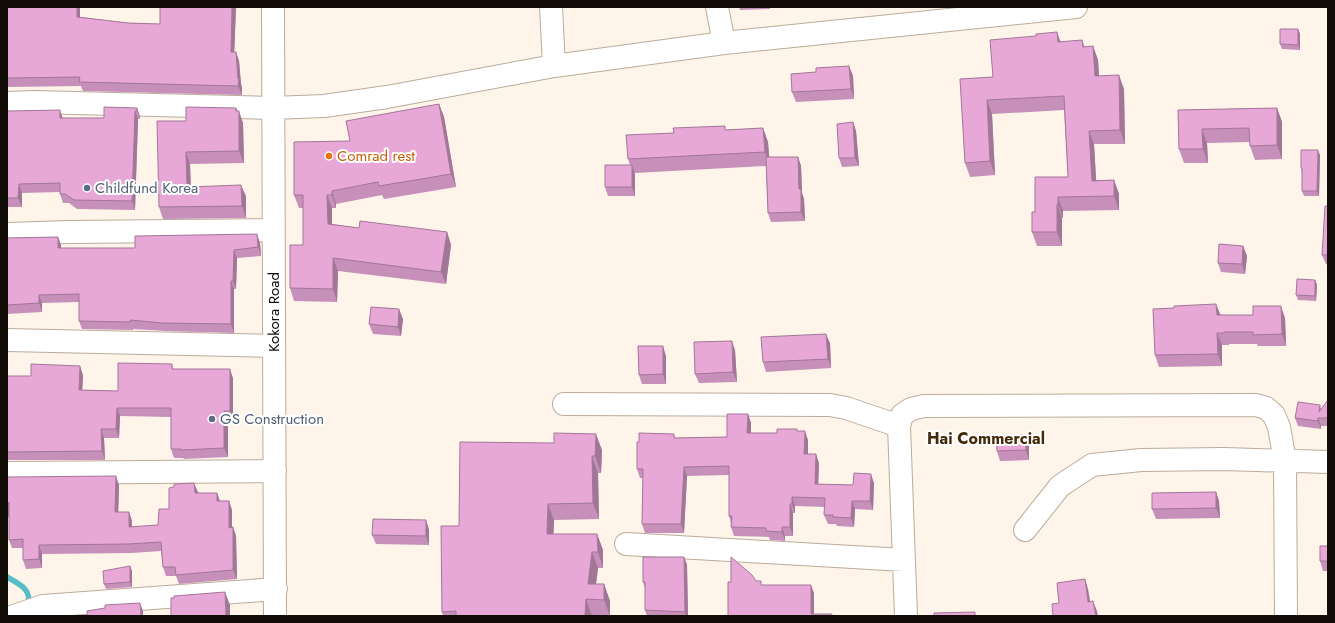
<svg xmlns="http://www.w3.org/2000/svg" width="1335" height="623" font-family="Jost,sans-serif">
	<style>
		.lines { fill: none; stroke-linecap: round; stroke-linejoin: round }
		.stream { stroke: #57bdc6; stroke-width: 5.5 }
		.minor-casing { stroke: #bbab9b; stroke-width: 24 }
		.minor { stroke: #fff; stroke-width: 22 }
		.wall { fill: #c790ba }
		.shaded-wall { fill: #a27697 }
		.building { fill: #e7a8d8; stroke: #a27697 }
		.food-dot { fill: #e8710a; stroke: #fff; stroke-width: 1.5 }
		.service-dot { fill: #5c6f8a; stroke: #fff; stroke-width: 1.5 }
		.labels { text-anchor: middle; stroke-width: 4; stroke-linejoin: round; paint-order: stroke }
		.food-label { font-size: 15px; fill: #c56008; stroke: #fff; text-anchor: start }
		.service-label { font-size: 15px; fill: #4e5e75; stroke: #fff; text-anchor: start }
		.street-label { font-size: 15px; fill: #120c07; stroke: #fff }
		.neighbourhood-label { font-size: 16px; font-weight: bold; fill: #442908; stroke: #fff }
	</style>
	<rect width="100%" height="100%" fill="#fef4ea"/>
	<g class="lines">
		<path class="stream" d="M 7,577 C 19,584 32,589 28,605"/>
		<g class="minor-casing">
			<path id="minor" d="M 273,7 L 275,616
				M 551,7 L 554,66
				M 717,7 L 724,43
				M 7,103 L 34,102 L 272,108 L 324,106 L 387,97 L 554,66 L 724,43 L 1076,7
				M 7,234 L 69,232 L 273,230
				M 7,340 L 274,346
				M 564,404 L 830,405 L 846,408 L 899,426
				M 7,473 L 275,471
				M 1025,530 L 1060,486 L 1092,465 L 1141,460 L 1224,459 L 1328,462
				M 626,544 L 904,560
				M 14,616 L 43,606 L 276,589
				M 906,616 L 899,426 L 902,415 L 911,409 L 924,406 L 1256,405 L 1266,408 L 1274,415 L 1279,427 L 1285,461 L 1286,616"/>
		</g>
		<use href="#minor" class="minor"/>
	</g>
	<path class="wall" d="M 7,7 L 80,7 L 80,17 L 128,23 L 160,24 L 160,7 L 236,7 L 234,52 L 236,52 L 239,61 L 241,84 L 242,88 L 242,95 L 83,91 L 81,86 L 7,87 Z
		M 739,7 L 770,7 L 770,9 L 740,10 Z
		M 1298,29 L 1300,34 L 1300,50 L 1282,49 L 1280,44 Z
		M 1036,36 L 1061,42 L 1082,40 L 1085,47 L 1093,46 L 1098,60 L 1099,76 L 1124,89 L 1125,144 L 1094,144 L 1096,180 L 1114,180 L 1119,194 L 1119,210 L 1063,211 L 1063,218 L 1062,218 L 1062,246 L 1037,246 L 1032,232 L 1035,212 L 1068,177 L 1064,110 L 992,114 L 995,175 L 970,177 L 965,163 L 993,77 Z
		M 849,66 L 853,76 L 854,99 L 796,102 L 792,92 L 816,72 Z
		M 439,104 L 444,117 L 456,187 L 384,199 L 382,195 L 336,204 L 336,208 L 332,208 L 332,224 L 359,228 L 447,232 L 451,245 L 446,284 L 338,271 L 337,302 L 294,301 L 290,288 L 303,245 L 303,208 L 299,208 L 294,195 L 350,141 Z
		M 137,108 L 140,117 L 140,119 L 138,119 L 135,210 L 77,209 L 69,203 L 63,203 L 60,194 L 60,192 L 22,193 L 22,207 L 7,207 L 7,111 L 63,118 L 104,118 Z
		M 236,108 L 243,123 L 244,163 L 190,164 L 191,186 L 246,196 L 246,218 L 163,219 L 159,207 L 186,121 Z
		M 1277,108 L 1282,122 L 1282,159 L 1255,160 L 1250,146 L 1250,142 L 1207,143 L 1208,163 L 1184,163 L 1179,149 L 1178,110 Z
		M 853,122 L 856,131 L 859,166 L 842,167 L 839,158 Z
		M 763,128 L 768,142 L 769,157 L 798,157 L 801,166 L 802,193 L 804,199 L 805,221 L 771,222 L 768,213 L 766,166 L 635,173 L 635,196 L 608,196 L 605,187 L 630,165 L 628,159 L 726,130 Z
		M 1320,155 L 1319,196 L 1304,196 L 1302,191 L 1302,173 L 1301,168 Z
		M 1328,206 L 1328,265 L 1326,264 L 1322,255 Z
		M 58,237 L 61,245 L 61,248 L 135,248 L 260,243 L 261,256 L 237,258 L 236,289 L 234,289 L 234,333 L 166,331 L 133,329 L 133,330 L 82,329 L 79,321 L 79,302 L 42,303 L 42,312 L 7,314 L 7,238 Z
		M 1243,246 L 1247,256 L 1245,274 L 1221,272 L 1218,263 Z
		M 1315,280 L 1317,285 L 1316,301 L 1298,300 L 1296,295 Z
		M 1220,315 L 1285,318 L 1286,346 L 1258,346 L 1257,344 L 1229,344 L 1229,345 L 1222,345 L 1222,366 L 1159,367 L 1155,355 Z
		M 403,319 L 401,336 L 373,334 L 369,324 Z
		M 830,343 L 831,368 L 766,372 L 763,362 Z
		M 735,350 L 737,382 L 699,383 L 695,374 Z
		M 666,356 L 666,384 L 642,384 L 639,375 Z
		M 172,364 L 173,369 L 233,378 L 233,420 L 228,420 L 228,457 L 184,459 L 183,458 L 174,458 L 171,449 L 171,417 L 120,416 L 119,438 L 104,438 L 105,460 L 7,460 L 7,376 L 31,376 L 83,375 L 82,390 L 118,391 Z
		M 1328,400 L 1328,426 L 1321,426 L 1321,429 L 1298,426 L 1295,418 L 1320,405 L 1321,409 Z
		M 748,414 L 751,423 L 751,433 L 777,433 L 797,429 L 797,431 L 808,440 L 808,454 L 819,463 L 818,484 L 853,485 L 874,483 L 873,510 L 855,509 L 854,527 L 837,526 L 836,524 L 828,524 L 824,515 L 825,507 L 795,506 L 795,513 L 793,513 L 793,536 L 785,536 L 785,541 L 770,540 L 769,537 L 734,536 L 731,527 L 731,523 L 729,516 L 729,475 L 687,476 L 684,533 L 645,533 L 642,524 L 643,478 L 640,478 L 637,469 L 639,442 L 674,434 L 675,438 L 727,437 Z
		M 1029,444 L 1029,460 L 1000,461 L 997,451 Z
		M 602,450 L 601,473 L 598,473 L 599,519 L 554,520 L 553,534 L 597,534 L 603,550 L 603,568 L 598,568 L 596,584 L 604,584 L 610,601 L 610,616 L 443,616 L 442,612 L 459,526 Z
		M 7,477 L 119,485 L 118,512 L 129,512 L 132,521 L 132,527 L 158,525 L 169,509 L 198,492 L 198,493 L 217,493 L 220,501 L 229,501 L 232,510 L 232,528 L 233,527 L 236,536 L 237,579 L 179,584 L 176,576 L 166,576 L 163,567 L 161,551 L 132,553 L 42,554 L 42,568 L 26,569 L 23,560 L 23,548 L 12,548 L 9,540 L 9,516 L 7,519 Z
		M 1216,492 L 1219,501 L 1220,518 L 1156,519 L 1152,509 Z
		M 429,529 L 429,545 L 376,544 L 372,535 Z
		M 1328,546 L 1328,571 L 1323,571 L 1320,561 Z
		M 684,557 L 687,565 L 688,616 L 647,616 L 645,610 L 645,588 L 643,582 Z
		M 130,566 L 132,571 L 132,587 L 106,589 L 104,584 Z"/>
	<path class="shaded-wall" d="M 77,7 L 80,7 L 80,26 L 77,17 Z
		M 232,7 L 236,7 L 234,61 L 231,52 Z
		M 1298,29 L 1300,34 L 1300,50 L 1298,45 Z
		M 1057,32 L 1062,46 L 1058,42 Z
		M 1093,46 L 1098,60 L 1100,90 L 1095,76 Z
		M 236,52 L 239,61 L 241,84 L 242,88 L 242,95 L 238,86 Z
		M 849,66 L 853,76 L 854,99 L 851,89 Z
		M 1119,75 L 1124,89 L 1125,144 L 1120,130 Z
		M 987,100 L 992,114 L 995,175 L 990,161 Z
		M 439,104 L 444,117 L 456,187 L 451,174 Z
		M 137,108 L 140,117 L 140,119 L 137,111 Z
		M 236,108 L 239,114 L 239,111 L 243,123 L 244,163 L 239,151 Z
		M 1277,108 L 1282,122 L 1282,159 L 1277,145 Z
		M 60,110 L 63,119 L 60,118 Z
		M 135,111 L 138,119 L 135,210 L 132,201 Z
		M 853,122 L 856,131 L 859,166 L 855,158 Z
		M 763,128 L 768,142 L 770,166 L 765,152 Z
		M 1202,129 L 1207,143 L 1208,163 L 1203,149 Z
		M 1089,131 L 1094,144 L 1097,194 L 1092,181 Z
		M 1318,150 L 1320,155 L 1319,196 L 1317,191 Z
		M 186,152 L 190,164 L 191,198 L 187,187 Z
		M 798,157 L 801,166 L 802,193 L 804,199 L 805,221 L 801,212 L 799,189 Z
		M 632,165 L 635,175 L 635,196 L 632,187 Z
		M 1114,180 L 1119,194 L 1119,210 L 1114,196 Z
		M 19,184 L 22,193 L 22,207 L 18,198 Z
		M 241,185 L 246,196 L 246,218 L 242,206 Z
		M 332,191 L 336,204 L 336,208 L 332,195 Z
		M 327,195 L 332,208 L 332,237 L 328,224 Z
		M 1058,197 L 1063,211 L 1063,218 L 1058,204 Z
		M 1057,204 L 1062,218 L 1062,246 L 1057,232 Z
		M 447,232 L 451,245 L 446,284 L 441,272 Z
		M 257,234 L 260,243 L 261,256 L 258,247 Z
		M 58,237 L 61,245 L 61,256 L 58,248 Z
		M 1243,246 L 1247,256 L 1245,274 L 1242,264 Z
		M 234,250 L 237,258 L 236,289 L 233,281 Z
		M 333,258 L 338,271 L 337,302 L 333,289 Z
		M 1315,280 L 1317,285 L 1316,301 L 1315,296 Z
		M 231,281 L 234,289 L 234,333 L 231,324 Z
		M 39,295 L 42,303 L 42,312 L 39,303 Z
		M 1216,304 L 1221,316 L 1217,315 Z
		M 1281,306 L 1285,318 L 1286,346 L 1282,334 Z
		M 399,309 L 403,319 L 401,336 L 398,327 Z
		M 1217,333 L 1222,345 L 1222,366 L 1218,354 Z
		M 826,334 L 830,343 L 831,368 L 828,359 Z
		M 732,341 L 735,350 L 737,382 L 733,372 Z
		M 663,346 L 666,356 L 666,384 L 663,374 Z
		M 80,366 L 83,375 L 82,399 L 79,390 Z
		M 230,369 L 233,378 L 233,420 L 230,411 Z
		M 117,408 L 120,416 L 119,438 L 116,429 Z
		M 224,411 L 228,420 L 228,457 L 224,448 Z
		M 748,414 L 751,423 L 751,442 L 747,433 Z
		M 1318,418 L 1321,426 L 1321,429 L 1318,421 Z
		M 101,429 L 104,438 L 105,460 L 102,451 Z
		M 805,431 L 808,440 L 808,463 L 804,454 Z
		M 596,434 L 602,450 L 601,473 L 595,456 Z
		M 1025,435 L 1029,444 L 1029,460 L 1026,450 Z
		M 816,454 L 819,463 L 818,492 L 815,484 Z
		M 592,456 L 598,473 L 599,519 L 593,503 Z
		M 684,467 L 687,476 L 684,533 L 681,524 Z
		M 871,474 L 874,483 L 873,510 L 870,501 Z
		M 116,476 L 119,485 L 118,521 L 115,512 Z
		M 194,483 L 198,492 L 198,502 L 195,493 Z
		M 1216,492 L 1219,501 L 1220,518 L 1216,508 Z
		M 217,493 L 220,502 L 217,501 Z
		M 792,497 L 795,506 L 795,513 L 792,504 Z
		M 229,501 L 232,510 L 232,536 L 229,528 Z
		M 852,501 L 855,509 L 854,527 L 851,518 Z
		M 9,502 L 12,510 L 7,519 L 7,504 Z
		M 548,504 L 554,520 L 553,550 L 547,534 Z
		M 790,504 L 793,513 L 793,536 L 790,527 Z
		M 129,512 L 132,521 L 132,536 L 129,527 Z
		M 426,520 L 429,529 L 429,545 L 426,536 Z
		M 233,527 L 236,536 L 237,579 L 233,570 Z
		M 782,527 L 785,536 L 785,541 L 782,532 Z
		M 597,534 L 603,550 L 603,568 L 598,552 Z
		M 39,545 L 42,554 L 42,568 L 39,559 Z
		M 592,552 L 598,568 L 594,600 L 588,584 Z
		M 684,557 L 687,565 L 688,616 L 686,616 L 685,612 Z
		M 130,566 L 132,571 L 132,587 L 130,582 Z
		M 1085,579 L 1088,589 L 1092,612 L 1088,602 Z
		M 604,584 L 610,601 L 610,616 L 604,600 Z
		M 811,585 L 814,593 L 814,616 L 811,614 Z
		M 225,592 L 230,605 L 230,616 L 226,616 Z
		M 586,599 L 592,616 L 585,616 Z
		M 1093,601 L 1097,611 L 1098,616 L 1096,616 Z
		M 140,603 L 143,611 L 143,616 L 141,616 Z"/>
	<path class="building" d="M 7,7 L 77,7 L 77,17 L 128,23 L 160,24 L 160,7 L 232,7 L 231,52 L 236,52 L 238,79 L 239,79 L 238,86 L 79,82 L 80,77 L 7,78 Z
		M 1280,29 L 1298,29 L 1298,45 L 1280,44 Z
		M 1057,32 L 1058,42 L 1082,40 L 1083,47 L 1093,46 L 1095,76 L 1119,75 L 1120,130 L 1089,131 L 1092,181 L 1114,180 L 1114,196 L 1058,197 L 1058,204 L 1057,204 L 1057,232 L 1032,232 L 1032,212 L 1035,212 L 1035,177 L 1068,177 L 1064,96 L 987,100 L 990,161 L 965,163 L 960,79 L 993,77 L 990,40 L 1036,36 L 1036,34 Z
		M 849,66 L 851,89 L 792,92 L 791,74 L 816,72 L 816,68 Z
		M 439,104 L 451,174 L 379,186 L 378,182 L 332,191 L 332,195 L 327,195 L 328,224 L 359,228 L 360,221 L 447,232 L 441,272 L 333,258 L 333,289 L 290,288 L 290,245 L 303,245 L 303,195 L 294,195 L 294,142 L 350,141 L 346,121 Z
		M 104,107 L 137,108 L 137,111 L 135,111 L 132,201 L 74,200 L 65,194 L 60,194 L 60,183 L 19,184 L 18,198 L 7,198 L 7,111 L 60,110 L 60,118 L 104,118 Z
		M 186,107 L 236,108 L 236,111 L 239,111 L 239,151 L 186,152 L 187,187 L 241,185 L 242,206 L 159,207 L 157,121 L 186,121 Z
		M 1277,108 L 1277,145 L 1250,146 L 1249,128 L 1202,129 L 1203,149 L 1179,149 L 1178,110 Z
		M 853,122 L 855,158 L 839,158 L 837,124 Z
		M 725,126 L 725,130 L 763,128 L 765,152 L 628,159 L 626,135 L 674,133 L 673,128 Z
		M 1301,150 L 1318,150 L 1317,191 L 1302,191 L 1302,168 L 1301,168 Z
		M 766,157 L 798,157 L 799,189 L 801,189 L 801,212 L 768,213 Z
		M 605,165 L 632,165 L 632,187 L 605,187 Z
		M 1325,206 L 1328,206 L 1328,255 L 1322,255 Z
		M 257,234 L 258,247 L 234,250 L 233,281 L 231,281 L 231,324 L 163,323 L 130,320 L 130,322 L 79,321 L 79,294 L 39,295 L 39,303 L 7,305 L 7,238 L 58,237 L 58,248 L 135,248 L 135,236 Z
		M 1219,244 L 1243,246 L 1242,264 L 1218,263 Z
		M 1297,279 L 1315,280 L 1315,296 L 1296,295 Z
		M 1216,304 L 1217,315 L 1253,315 L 1253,306 L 1281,306 L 1282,334 L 1253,335 L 1253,332 L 1224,332 L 1224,333 L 1217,333 L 1218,354 L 1155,355 L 1153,309 L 1174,308 L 1174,306 Z
		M 371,307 L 399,309 L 398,327 L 369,324 Z
		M 826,334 L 828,359 L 763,362 L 761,337 Z
		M 732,341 L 733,372 L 695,374 L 694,342 Z
		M 638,346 L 663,346 L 663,374 L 639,375 Z
		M 118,363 L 172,364 L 172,369 L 230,369 L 230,411 L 224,411 L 224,448 L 181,450 L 181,449 L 171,449 L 171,408 L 117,408 L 116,429 L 101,429 L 102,451 L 7,452 L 7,376 L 31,376 L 31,364 L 80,366 L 79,390 L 118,391 Z
		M 1328,400 L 1328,418 L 1318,418 L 1318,421 L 1295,418 L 1298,402 L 1320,405 L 1319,412 Z
		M 727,414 L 748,414 L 747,433 L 777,433 L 777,429 L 797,429 L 797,431 L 805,431 L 804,454 L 816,454 L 815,484 L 853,485 L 854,473 L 871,474 L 870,501 L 852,501 L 851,518 L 833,517 L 833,515 L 824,515 L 825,498 L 792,497 L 792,504 L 790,504 L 790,527 L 782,527 L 782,532 L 766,531 L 766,528 L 731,527 L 732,516 L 729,516 L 729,466 L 684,467 L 681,524 L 642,524 L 643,469 L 637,469 L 637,442 L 639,442 L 639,433 L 674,434 L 674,438 L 727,437 Z
		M 554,433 L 596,434 L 595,456 L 592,456 L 593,503 L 548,504 L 547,534 L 597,534 L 598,552 L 592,552 L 588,584 L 604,584 L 604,600 L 586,599 L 585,616 L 456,616 L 456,611 L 442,612 L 441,526 L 459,526 L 460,442 L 554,443 Z
		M 1025,435 L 1026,450 L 997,451 L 996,436 Z
		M 116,476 L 115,512 L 129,512 L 129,527 L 158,525 L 159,509 L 169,509 L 169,488 L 174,487 L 174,484 L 194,483 L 195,493 L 217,493 L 217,501 L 229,501 L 229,528 L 233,527 L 233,570 L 176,575 L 175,567 L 163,567 L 161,542 L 128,544 L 39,545 L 39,559 L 23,560 L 23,539 L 9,540 L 9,502 L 7,504 L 7,477 Z
		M 1216,492 L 1216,508 L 1152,509 L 1152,493 Z
		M 373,519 L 426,520 L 426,536 L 372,535 Z
		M 1320,546 L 1328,546 L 1328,561 L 1320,561 Z
		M 643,557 L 684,557 L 685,612 L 645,610 L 645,582 L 643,582 Z
		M 731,557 L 752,575 L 756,581 L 761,581 L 761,585 L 811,585 L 811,614 L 832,614 L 831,616 L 728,616 L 728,582 L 731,582 Z
		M 130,566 L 130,582 L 104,584 L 103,571 Z
		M 1085,579 L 1088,602 L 1093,601 L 1096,616 L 1053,616 L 1052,604 L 1059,603 L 1057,583 Z
		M 225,592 L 226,616 L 160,616 L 171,616 L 171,598 L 174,598 L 174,596 Z
		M 140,603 L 141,616 L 87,616 L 87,611 L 105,608 L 105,605 Z
		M 975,612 L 975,616 L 934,616 L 934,613 Z"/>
	<circle class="food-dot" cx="329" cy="156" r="4"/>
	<g class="service-dot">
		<circle cx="87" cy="188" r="4"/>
		<circle cx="212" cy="419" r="4"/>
	</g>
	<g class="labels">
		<g class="food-label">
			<text x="337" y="161">Comrad rest</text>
		</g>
		<g class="service-label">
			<text x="95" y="193">Childfund Korea</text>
			<text x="220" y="424">GS Construction</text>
		</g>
		<g class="street-label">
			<text transform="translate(274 312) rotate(-90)" y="5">Kokora Road</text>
		</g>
		<g class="neighbourhood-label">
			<text x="986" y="444">Hai Commercial</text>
		</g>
	</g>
	<rect width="1335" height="623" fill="none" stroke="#120c07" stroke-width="16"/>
</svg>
